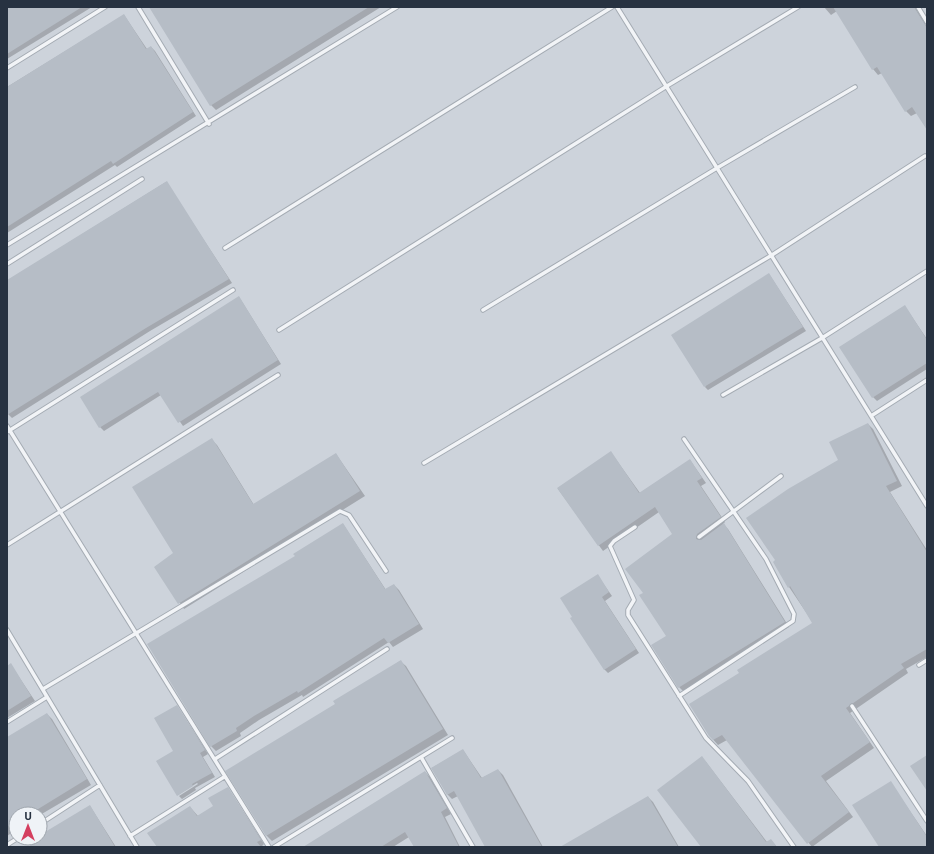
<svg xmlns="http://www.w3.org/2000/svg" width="934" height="854" font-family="Roboto,sans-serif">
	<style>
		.built { fill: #cdd3db; fill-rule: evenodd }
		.shadow { fill: #0003 }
		.building { fill: #b6bdc6 }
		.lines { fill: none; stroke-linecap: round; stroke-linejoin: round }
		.service-casing { stroke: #a4abb3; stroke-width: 5.5 }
		.service { stroke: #f2f4f7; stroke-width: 3.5 }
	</style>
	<rect width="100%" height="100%" fill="#dfe4e9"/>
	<path class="built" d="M 7,7 L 927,7 L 927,847 L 7,847 ZM 16,814 L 40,814 L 40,838 L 16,838 Z"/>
	<path class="shadow" d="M 7,7 L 92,7 L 7,59 Z
		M 150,7 L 381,7 L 216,110 L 211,105 Z
		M 824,7 L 915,7 L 927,27 L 927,129 L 917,113 L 911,116 L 906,111 L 882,73 L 878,75 L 873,69 L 837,11 L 831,15 Z
		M 124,15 L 147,49 L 151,47 L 155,51 L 196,116 L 117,167 L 115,165 L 7,233 L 7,87 Z
		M 166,182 L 232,283 L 150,331 L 12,418 L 7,413 L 7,281 Z
		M 769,274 L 806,331 L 708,390 L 705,387 Z
		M 239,297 L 281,364 L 183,426 L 161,395 L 104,431 L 100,427 Z
		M 908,311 L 927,339 L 927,369 L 877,401 L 873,397 Z
		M 868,424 L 873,429 L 902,486 L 890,492 L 927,550 L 927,657 L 906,669 L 908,673 L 850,713 L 874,748 L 826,781 L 853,817 L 812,847 L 727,740 L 718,745 L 709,735 L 740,673 L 814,624 L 789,587 L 839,460 Z
		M 212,440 L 217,445 L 254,505 L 336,454 L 365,496 L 184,609 L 155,567 L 175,553 Z
		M 615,458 L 640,493 L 690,460 L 706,483 L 701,486 L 725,522 L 723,524 L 728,529 L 789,627 L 684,692 L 679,687 L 667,636 L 645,593 L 673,534 L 659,512 L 603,551 L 558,489 Z
		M 343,524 L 386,590 L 394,585 L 399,590 L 423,629 L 393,647 L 389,642 L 303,697 L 302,695 L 259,720 L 240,733 L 241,736 L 216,751 L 211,746 L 296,557 Z
		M 598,576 L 612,596 L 605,601 L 639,653 L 608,673 L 604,669 Z
		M 400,661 L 406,666 L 448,735 L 272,841 L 267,836 L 227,771 L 336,705 Z
		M 11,665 L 35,701 L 7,718 L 7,667 Z
		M 177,706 L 208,754 L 203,757 L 215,777 L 195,788 L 196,790 L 182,799 L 179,796 L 198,784 L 197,783 L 178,795 Z
		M 47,714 L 52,719 L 91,785 L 40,815 L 40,814 L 16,814 L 16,830 L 7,836 L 7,738 Z
		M 463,750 L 482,778 L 498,770 L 503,775 L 543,847 L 487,847 L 458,796 L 452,799 L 448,795 L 432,768 Z
		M 706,762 L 767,842 L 771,840 L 777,847 L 702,847 Z
		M 425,772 L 430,777 L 451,814 L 445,817 L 460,847 L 415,847 L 409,837 L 393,847 L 305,847 Z
		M 890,782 L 927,836 L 927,847 L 880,847 Z
		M 228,788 L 264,844 L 261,847 L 157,847 L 190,807 L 198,816 L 214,807 Z
		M 648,797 L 653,802 L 679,847 L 562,847 Z
		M 90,806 L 116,847 L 32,847 L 36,838 L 40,838 L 40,836 Z"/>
	<path class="building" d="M 7,7 L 82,7 L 7,54 Z
		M 149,7 L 369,7 L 210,106 Z
		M 833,7 L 914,7 L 927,28 L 927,130 L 912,107 L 905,112 L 877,67 L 872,70 Z
		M 124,14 L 146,49 L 151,46 L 193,112 L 113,164 L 111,161 L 7,227 L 7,87 Z
		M 167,181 L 229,279 L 146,328 L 7,415 L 7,280 Z
		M 769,273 L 803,327 L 704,387 L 671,335 Z
		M 239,296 L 278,360 L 178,423 L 158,392 L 99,428 L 80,397 Z
		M 905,305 L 927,340 L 927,363 L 872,398 L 839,347 Z
		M 868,423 L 897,481 L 886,486 L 927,552 L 927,649 L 901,664 L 904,668 L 846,708 L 870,742 L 821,776 L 849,812 L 807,844 L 722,735 L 713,740 L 709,736 L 689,704 L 739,673 L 737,670 L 812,623 L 790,586 L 788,588 L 773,562 L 775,560 L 746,518 L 788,489 L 838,460 L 829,442 Z
		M 212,438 L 253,504 L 336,453 L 360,491 L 178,604 L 154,567 L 173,553 L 132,487 Z
		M 611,451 L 639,493 L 690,459 L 702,478 L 697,481 L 721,517 L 697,534 L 696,539 L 701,540 L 724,523 L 785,622 L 678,688 L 651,645 L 666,636 L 639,595 L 643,593 L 625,569 L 672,534 L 655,507 L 598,546 L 557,488 Z
		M 343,523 L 385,589 L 394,584 L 419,624 L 388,643 L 384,638 L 298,693 L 297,691 L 254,716 L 236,728 L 237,731 L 210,747 L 147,644 L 295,556 L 293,554 Z
		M 598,574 L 609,592 L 602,597 L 636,649 L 604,670 L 570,618 L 572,617 L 560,598 Z
		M 401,660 L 443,729 L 266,836 L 225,771 L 335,704 L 333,701 Z
		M 11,663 L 31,696 L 7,711 L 7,666 Z
		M 177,705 L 205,750 L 200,753 L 212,773 L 192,784 L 193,786 L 177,796 L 156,761 L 173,751 L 154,718 Z
		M 47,713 L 87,779 L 30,814 L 16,814 L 16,822 L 7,827 L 7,737 Z
		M 463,749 L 481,778 L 498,769 L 542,847 L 485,847 L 454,791 L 447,795 L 431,768 Z
		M 927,755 L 927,791 L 910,766 Z
		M 702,756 L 766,842 L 771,839 L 777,847 L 701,847 L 657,790 Z
		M 425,771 L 447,808 L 441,812 L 459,847 L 414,847 L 405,832 L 381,847 L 303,847 Z
		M 891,781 L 927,837 L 927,847 L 879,847 L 852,805 Z
		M 228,787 L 261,840 L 257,842 L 261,847 L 157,847 L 147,833 L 190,806 L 197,816 L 213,806 L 208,798 Z
		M 648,796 L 678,847 L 560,847 Z
		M 90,805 L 115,847 L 31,847 L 28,842 L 34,838 L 40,838 L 40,835 Z"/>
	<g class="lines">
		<g class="service-casing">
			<path id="service" d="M 138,7 L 209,124
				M 617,7 L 927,506
				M 918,7 L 927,22
				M 7,68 L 105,7
				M 7,245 L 397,7
				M 225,248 L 612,7
				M 7,264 L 142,179
				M 483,310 L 717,168 L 855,87
				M 279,330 L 667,86 L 798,7
				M 723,395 L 822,338 L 927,271
				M 871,416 L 927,380
				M 7,426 L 269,847
				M 7,432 L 233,290
				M 424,463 L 772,255 L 925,156
				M 635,527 L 614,541 L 610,546 L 634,600 L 628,610 L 628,615 L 706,738 L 748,781 L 794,847
				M 699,537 L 781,476
				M 7,545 L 278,375
				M 7,630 L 137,847
				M 919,665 L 927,660
				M 43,689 L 340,511 L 349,515 L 386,571
				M 679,696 L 793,621 L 794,614 L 766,559 L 684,439
				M 852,706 L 927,821
				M 7,722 L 47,697
				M 421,757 L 473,847
				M 215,759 L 387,649
				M 40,824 L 100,785
				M 130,836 L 224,777
				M 7,845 L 18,838
				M 274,847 L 452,738"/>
		</g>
		<use href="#service" class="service"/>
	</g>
	<rect width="934" height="854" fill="none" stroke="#273241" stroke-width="16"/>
	<g transform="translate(28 826)"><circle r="19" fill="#eff3f7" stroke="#9fa6ae"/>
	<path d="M0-3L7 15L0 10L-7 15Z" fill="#d43f5f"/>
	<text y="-6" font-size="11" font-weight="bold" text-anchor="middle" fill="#273241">U</text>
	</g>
</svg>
